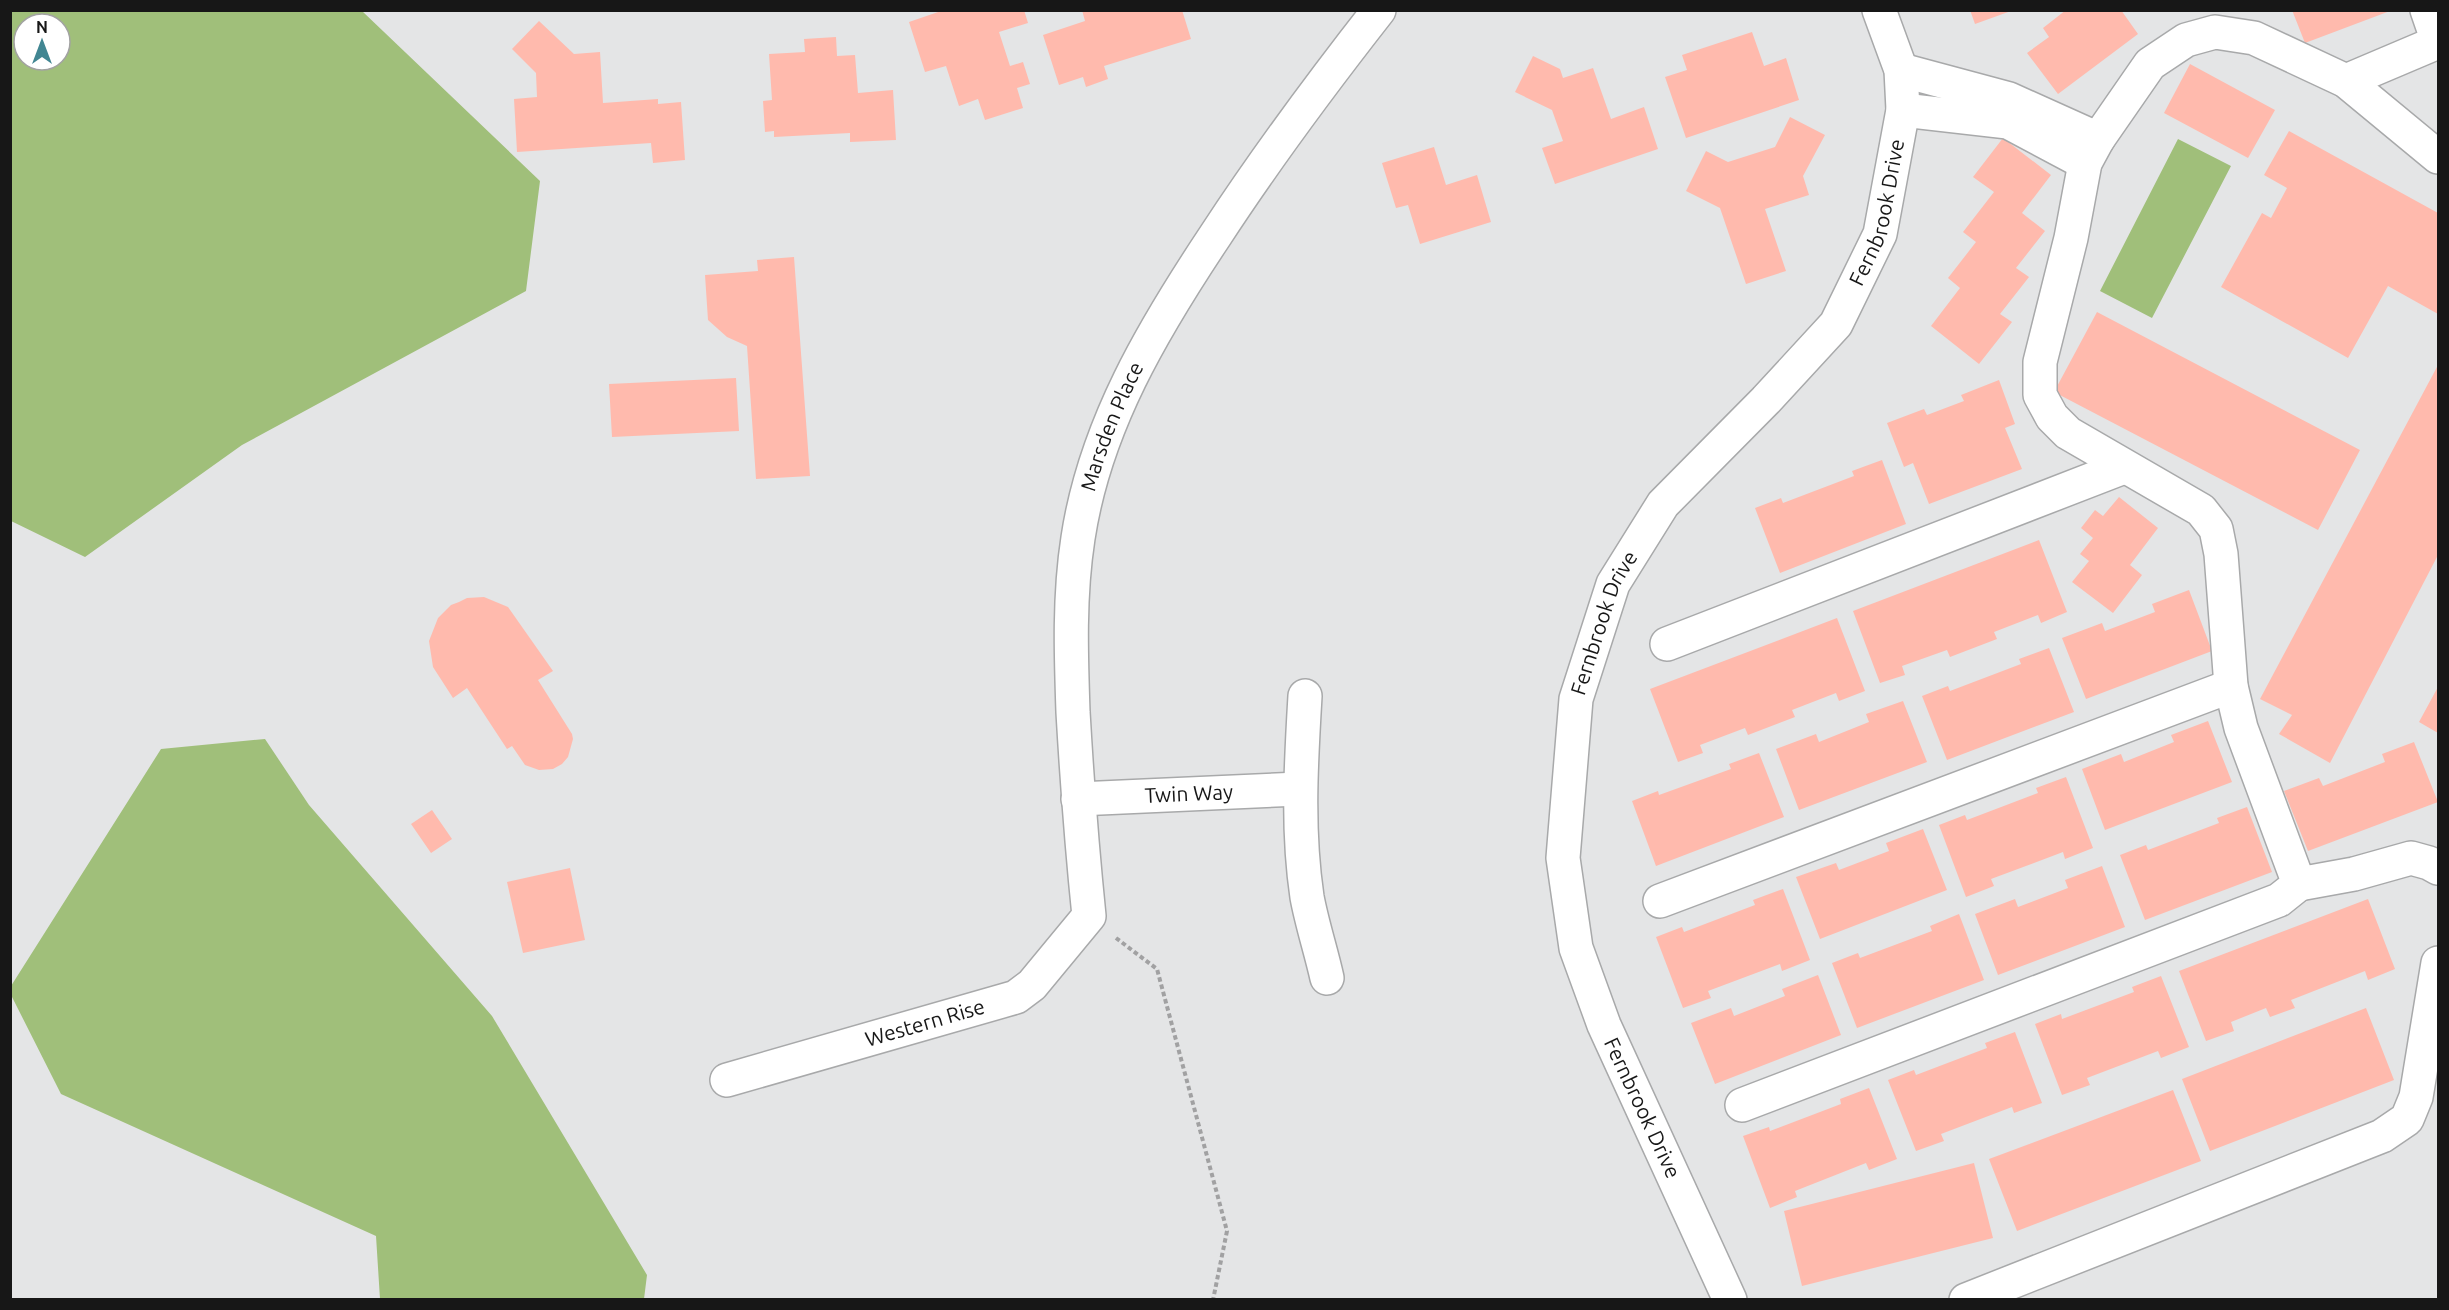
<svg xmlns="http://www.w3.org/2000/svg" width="2449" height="1310" font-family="Ubuntu,sans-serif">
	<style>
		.green { fill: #a0bf7a; fill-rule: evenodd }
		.building { fill: #ffbaad }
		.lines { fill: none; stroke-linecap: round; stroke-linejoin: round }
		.street-casing { stroke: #a8a9aa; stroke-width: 36 }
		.path { stroke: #a1a1a2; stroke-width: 4; stroke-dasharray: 4.5 3; stroke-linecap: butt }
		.street { stroke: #fff; stroke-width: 33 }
		.labels { text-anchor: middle; stroke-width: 4.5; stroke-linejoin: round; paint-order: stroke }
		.street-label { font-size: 21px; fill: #171717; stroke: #fff }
	</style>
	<rect width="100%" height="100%" fill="#e4e5e6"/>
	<path class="green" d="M 10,11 L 362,11 L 540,181 L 526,291 L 242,445 L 85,557 L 11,521 ZM 24,24 L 60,24 L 60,60 L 24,60 Z
		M 2178,139 L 2231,166 L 2152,318 L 2100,291 Z
		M 265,739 L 309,805 L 492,1016 L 647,1275 L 644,1299 L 380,1299 L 376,1236 L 61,1094 L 11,995 L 11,986 L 161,749 Z"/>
	<path class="building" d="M 944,10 L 1024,10 L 1028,23 L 999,32 L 1010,66 L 1023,62 L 1030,84 L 1017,88 L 1023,108 L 985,120 L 978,99 L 959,106 L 946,66 L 925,72 L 909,22 Z
		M 1082,10 L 1182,10 L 1191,39 L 1104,66 L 1108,79 L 1086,87 L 1083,77 L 1059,85 L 1043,35 L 1085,21 Z
		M 1970,10 L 2011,10 L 2011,11 L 1975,24 Z
		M 2066,10 L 2121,10 L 2138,34 L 2058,94 L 2027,53 L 2049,37 L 2043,28 Z
		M 2292,10 L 2390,10 L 2390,11 L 2305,43 Z
		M 539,21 L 574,54 L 600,52 L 603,103 L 658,99 L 658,104 L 681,102 L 685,160 L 653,163 L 651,143 L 517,152 L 514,99 L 537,97 L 536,73 L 512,49 Z
		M 1752,32 L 1764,66 L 1786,58 L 1799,100 L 1686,138 L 1665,77 L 1687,70 L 1682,55 Z
		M 836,37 L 837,56 L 855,55 L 858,93 L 893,90 L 896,140 L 850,142 L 850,133 L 774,137 L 774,131 L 765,132 L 763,101 L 772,100 L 769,54 L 805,52 L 804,39 Z
		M 1533,56 L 1560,69 L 1563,78 L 1593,68 L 1611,119 L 1644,107 L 1658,149 L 1555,184 L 1542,148 L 1563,141 L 1552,110 L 1515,92 Z
		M 2190,64 L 2275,110 L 2248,158 L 2164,113 Z
		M 1790,117 L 1825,135 L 1803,176 L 1809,195 L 1765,209 L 1786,271 L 1746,284 L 1720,208 L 1686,191 L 1706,151 L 1728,162 L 1775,147 Z
		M 2289,131 L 2438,213 L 2438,314 L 2388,286 L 2348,358 L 2221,287 L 2262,213 L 2271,218 L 2287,188 L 2264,175 Z
		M 2003,138 L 2051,175 L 2022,213 L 2045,231 L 2016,268 L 2029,277 L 2000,314 L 2012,322 L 1979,364 L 1931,326 L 1960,288 L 1948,278 L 1976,242 L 1963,232 L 1994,192 L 1973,177 Z
		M 1434,147 L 1446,185 L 1477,175 L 1491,222 L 1420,244 L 1408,205 L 1396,208 L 1382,163 Z
		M 794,257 L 810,476 L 756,479 L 747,346 L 727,337 L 708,320 L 705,275 L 758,271 L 757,260 Z
		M 2097,312 L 2360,450 L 2318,530 L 2054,392 Z
		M 2438,365 L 2438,555 L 2330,763 L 2279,734 L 2292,715 L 2260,699 Z
		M 736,378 L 739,431 L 612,437 L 609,384 Z
		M 1999,380 L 2015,424 L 2005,428 L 2022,469 L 1929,504 L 1913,463 L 1904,467 L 1887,423 L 1924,409 L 1927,415 L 1964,401 L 1961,395 Z
		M 1882,460 L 1906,524 L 1780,573 L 1755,508 L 1781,498 L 1783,503 L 1854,476 L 1852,471 Z
		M 2119,497 L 2158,528 L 2130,565 L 2142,575 L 2113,613 L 2072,582 L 2089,561 L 2080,554 L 2093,538 L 2081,528 L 2095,510 L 2103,516 Z
		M 2039,540 L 2067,612 L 2041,623 L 2038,615 L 1994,632 L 1997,639 L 1950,657 L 1947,650 L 1902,666 L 1905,675 L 1880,683 L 1853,611 Z
		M 2189,590 L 2212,651 L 2086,699 L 2062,638 L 2102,623 L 2105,631 L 2155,612 L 2152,604 Z
		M 484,597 L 508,607 L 553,671 L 538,680 L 572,734 L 573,739 L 568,757 L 562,764 L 553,769 L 539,770 L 525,765 L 512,746 L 507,749 L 467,688 L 453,698 L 433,667 L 429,641 L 438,618 L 451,605 L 459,602 L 467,598 Z
		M 1837,618 L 1865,691 L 1839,701 L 1836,693 L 1792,710 L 1795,717 L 1748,735 L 1745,728 L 1700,745 L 1703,753 L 1678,762 L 1650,689 Z
		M 2049,648 L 2074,712 L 1947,760 L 1922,696 L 1948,686 L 1950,691 L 2021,664 L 2019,659 Z
		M 2438,687 L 2438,733 L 2419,722 Z
		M 1903,701 L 1927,762 L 1799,810 L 1776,749 L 1816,734 L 1819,742 L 1869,722 L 1866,714 Z
		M 2208,721 L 2232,782 L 2105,830 L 2082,769 L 2121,754 L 2124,762 L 2174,742 L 2171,735 Z
		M 2414,742 L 2438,802 L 2308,851 L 2284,791 L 2319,778 L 2323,786 L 2385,762 L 2382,754 Z
		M 1759,753 L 1784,817 L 1656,866 L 1632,801 L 1658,791 L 1659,795 L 1731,769 L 1729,764 Z
		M 2066,777 L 2093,848 L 2065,859 L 2063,852 L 1991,879 L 1994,886 L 1966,897 L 1939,825 L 1965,815 L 1967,820 L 2038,793 L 2036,788 Z
		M 2247,807 L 2272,872 L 2145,920 L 2120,855 L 2146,845 L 2148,850 L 2219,823 L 2217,818 Z
		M 432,810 L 452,839 L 431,853 L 411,824 Z
		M 1923,829 L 1947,890 L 1820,939 L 1796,877 L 1836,863 L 1839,870 L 1889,851 L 1886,843 Z
		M 2102,866 L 2125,927 L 1998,975 L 1975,914 L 2015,899 L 2018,907 L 2068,888 L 2065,880 Z
		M 570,868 L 585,940 L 523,953 L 507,882 Z
		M 1783,889 L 1810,960 L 1782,971 L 1780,964 L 1708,991 L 1711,998 L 1683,1008 L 1656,937 L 1682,927 L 1684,932 L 1755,905 L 1753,900 Z
		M 2368,899 L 2395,969 L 2368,980 L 2365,971 L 2291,1000 L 2295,1008 L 2270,1017 L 2266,1008 L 2231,1022 L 2234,1031 L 2206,1041 L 2179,971 Z
		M 1959,914 L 1984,980 L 1857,1028 L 1832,963 L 1858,953 L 1860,958 L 1932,931 L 1930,926 Z
		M 1818,975 L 1841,1035 L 1715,1084 L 1691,1023 L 1731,1008 L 1734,1016 L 1785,996 L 1782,989 Z
		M 2161,976 L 2189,1047 L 2161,1058 L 2158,1051 L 2087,1078 L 2090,1085 L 2062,1095 L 2035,1024 L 2061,1014 L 2062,1019 L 2134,992 L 2132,987 Z
		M 2366,1008 L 2394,1080 L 2210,1151 L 2182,1079 Z
		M 2015,1032 L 2042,1103 L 2014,1113 L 2012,1107 L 1941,1134 L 1944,1141 L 1916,1151 L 1888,1080 L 1914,1070 L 1916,1075 L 1987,1048 L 1985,1043 Z
		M 1869,1088 L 1897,1159 L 1869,1170 L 1866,1163 L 1795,1191 L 1797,1197 L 1770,1208 L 1743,1136 L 1769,1127 L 1770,1131 L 1841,1104 L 1840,1099 Z
		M 2173,1090 L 2201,1161 L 2017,1231 L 1989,1159 Z
		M 1974,1163 L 1993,1238 L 1802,1286 L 1784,1211 Z"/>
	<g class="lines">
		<g class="street-casing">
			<g id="street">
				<path d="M 1901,70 L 2009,99 L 2098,139"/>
				<path d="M 2346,81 L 2438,42 L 2427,10"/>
				<path d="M 1903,110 L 2008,122 L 2085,163"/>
				<path d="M 1667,644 L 2124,467"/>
				<path d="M 1305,696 C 1301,763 1297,830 1307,897 C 1312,924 1321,951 1327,978"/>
				<path id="s1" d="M 1078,799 L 1299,789"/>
				<path d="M 2299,884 L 2354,874 L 2411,858 L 2429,863 L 2438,868"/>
				<path d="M 1660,901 L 2231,686"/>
				<path id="s2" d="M 727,1080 L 1016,997 L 1032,985 L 1089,916 C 1082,848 1077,781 1073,712 C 1071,654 1069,596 1078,538 C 1095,426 1153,329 1215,236 C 1266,158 1321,84 1379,10"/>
				<path d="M 1742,1105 L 2279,900 L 2299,884 L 2241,728 L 2231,686 L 2221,554 L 2216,529 L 2201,510 L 2068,433 L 2052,417 L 2040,395 L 2040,362 L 2071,238 L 2085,163 L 2098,139 L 2150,64 L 2186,40 L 2215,32 L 2254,38 L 2346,81 L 2438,157"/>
				<path id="s3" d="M 1730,1300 L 1604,1025 L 1576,948 L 1563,858 L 1576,699 L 1613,584 L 1663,504 L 1766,400 L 1836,324 L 1880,234 L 1903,110 L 1901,70 L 1879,10"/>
				<path d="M 1966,1300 L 2382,1136 L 2407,1119 L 2416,1097 L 2438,963"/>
			</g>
		</g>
		<path class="path" d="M 1116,938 L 1157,969 L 1227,1231 L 1213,1300"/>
		<use href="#street" class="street"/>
	</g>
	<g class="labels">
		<g class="street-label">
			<text dy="7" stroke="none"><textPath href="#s3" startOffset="1220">Fernbrook Drive</textPath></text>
			<text dy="7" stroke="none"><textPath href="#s2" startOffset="906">Marsden Place</textPath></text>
			<text dy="7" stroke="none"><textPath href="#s3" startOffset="716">Fernbrook Drive</textPath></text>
			<text dy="7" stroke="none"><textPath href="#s1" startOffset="111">Twin Way</textPath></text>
			<text dy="7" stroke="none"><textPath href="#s2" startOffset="206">Western Rise</textPath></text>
			<text transform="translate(1642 1108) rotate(65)" y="7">Fernbrook Drive</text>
		</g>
	</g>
	<rect width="2449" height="1310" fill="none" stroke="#171717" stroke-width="24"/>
	<g transform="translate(42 42)"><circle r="28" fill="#ffffff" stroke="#a2a2a2" stroke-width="1.5"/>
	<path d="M0-4.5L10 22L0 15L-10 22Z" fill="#418692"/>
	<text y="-9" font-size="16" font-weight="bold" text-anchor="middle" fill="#171717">N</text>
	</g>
</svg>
